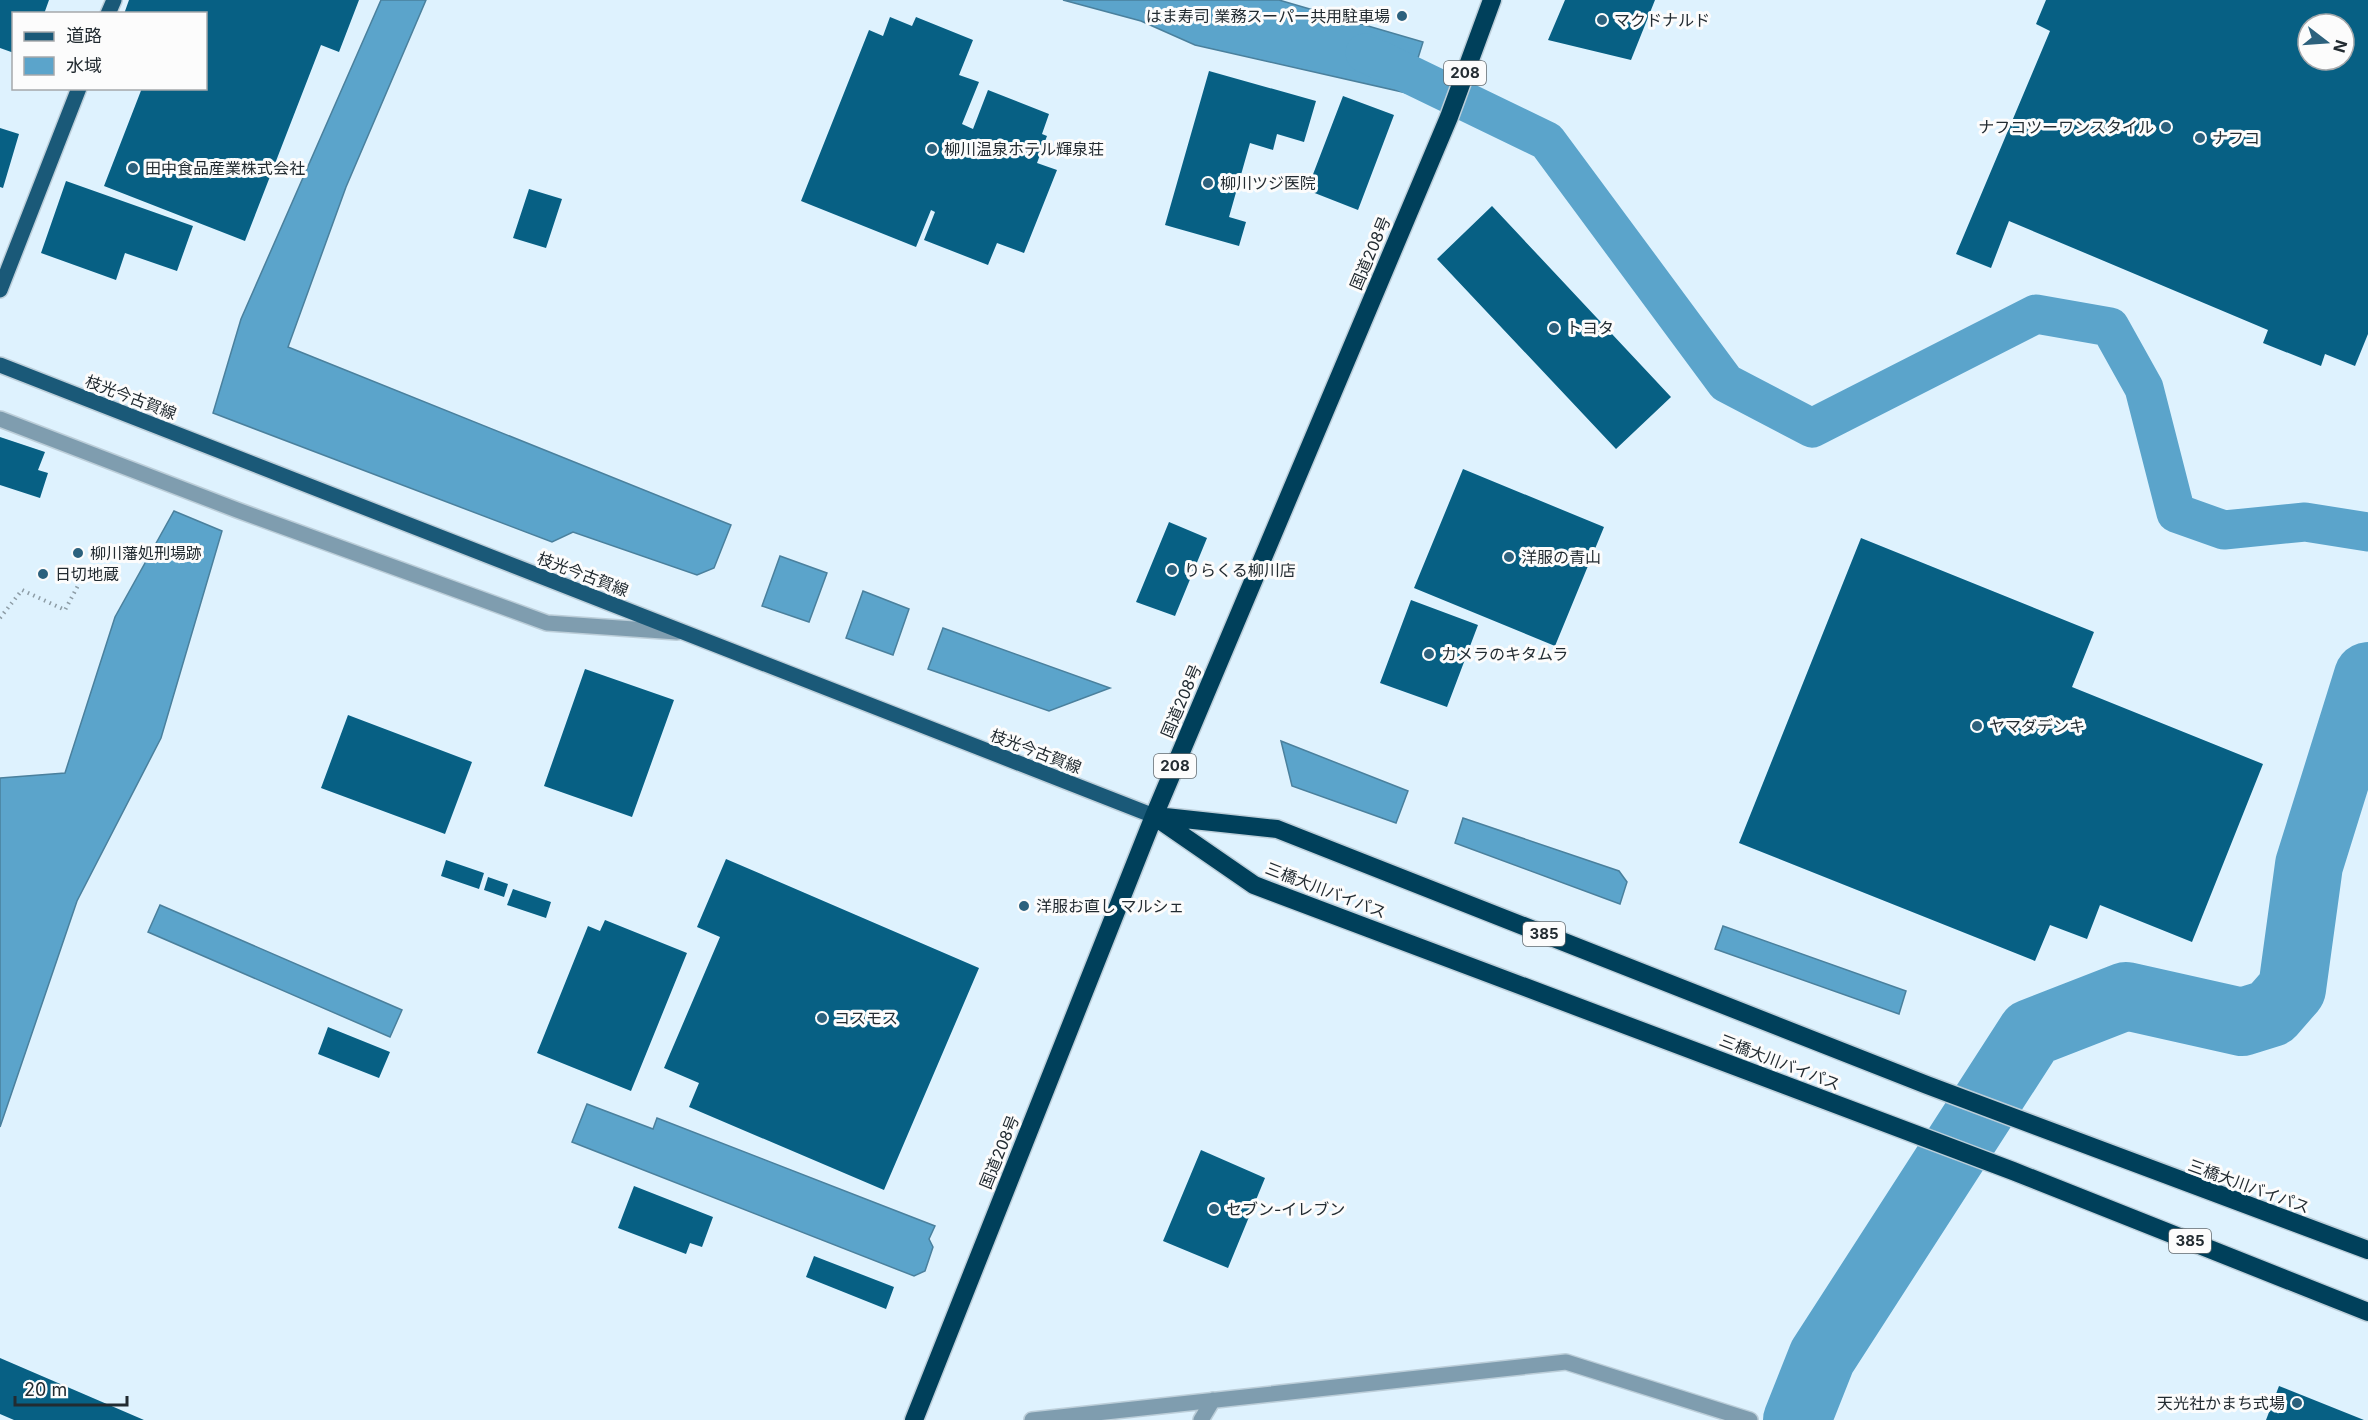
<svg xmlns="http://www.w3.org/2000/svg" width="2368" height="1420" font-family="Inter,'Noto Sans JP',sans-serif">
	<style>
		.water { fill: #5ba4cb; stroke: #4a809d; stroke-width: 1.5 }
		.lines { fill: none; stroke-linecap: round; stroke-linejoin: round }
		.canal { stroke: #5ba4cb; stroke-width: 39 }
		.river { stroke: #5ba4cb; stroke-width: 68 }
		.building { fill: #076084; fill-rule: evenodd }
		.minor-casing { stroke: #bcced9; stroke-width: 18 }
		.major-casing { stroke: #bcced9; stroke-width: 18 }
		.highway-casing { stroke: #bcced9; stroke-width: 21 }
		.path { stroke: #8d9ca5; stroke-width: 4; stroke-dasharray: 1.5 4.5; stroke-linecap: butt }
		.minor { stroke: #7f9daf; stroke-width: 15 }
		.major { stroke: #1a5978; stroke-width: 15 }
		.highway { stroke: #00405b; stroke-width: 18 }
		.poi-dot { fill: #2c617d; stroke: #fcfcfc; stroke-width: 2 }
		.labels { text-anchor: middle; stroke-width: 6; stroke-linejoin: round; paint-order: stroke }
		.shield { fill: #fcfcfc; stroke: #636a6e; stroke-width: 1.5 }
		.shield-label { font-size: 15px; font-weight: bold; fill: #222b31 }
		.poi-label { font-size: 16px; fill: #222b31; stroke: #fcfcfc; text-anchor: start }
		.street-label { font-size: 16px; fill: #222b31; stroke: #fcfcfc }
	</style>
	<rect width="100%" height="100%" fill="#def2fe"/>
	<path class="water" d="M 381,0 L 426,0 L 346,187 L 288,347 L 731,525 L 714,568 L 697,575 L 573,532 L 552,542 L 213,413 L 241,319 Z
		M 1063,0 L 1279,0 L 1423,42 L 1407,93 L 1195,45 L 1141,21 Z
		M 174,511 L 222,531 L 161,738 L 77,901 L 0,1127 L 0,778 L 65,773 L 115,617 Z
		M 780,556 L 827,573 L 809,622 L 762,606 Z
		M 863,591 L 909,609 L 893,655 L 846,638 Z
		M 943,628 L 1110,688 L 1049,711 L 928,669 Z
		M 1281,741 L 1408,791 L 1396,823 L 1292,786 Z
		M 1463,818 L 1619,871 L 1627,882 L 1620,904 L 1455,843 Z
		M 160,905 L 402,1010 L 390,1037 L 148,932 Z
		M 1723,926 L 1906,991 L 1899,1014 L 1715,949 Z
		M 587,1104 L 653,1129 L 657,1118 L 935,1226 L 929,1239 L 933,1247 L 925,1271 L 914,1276 L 572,1142 Z"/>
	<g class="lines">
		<path class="canal" d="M 1365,53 L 1547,141 L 1726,383 L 1812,428 L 2036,314 L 2110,327 L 2144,388 L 2176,513 L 2224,530 L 2305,522 L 2368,532"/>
		<path class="river" d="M 1797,1420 L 1822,1357 L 2031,1033 L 2126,996 L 2242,1022 L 2271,1013 L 2292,989 L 2309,865 L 2368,676"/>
	</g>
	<path class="building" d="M 0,0 L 49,0 L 44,14 L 14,14 L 14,53 L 0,48 Z
		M 129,0 L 359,0 L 339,52 L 321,45 L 245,241 L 104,186 L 142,88 L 206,88 L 206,14 L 124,14 Z
		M 1565,0 L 1655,0 L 1631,60 L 1548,40 Z
		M 2046,0 L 2368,0 L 2368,334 L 2355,366 L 2325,354 L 2321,366 L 2263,343 L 2268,330 L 2009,221 L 1991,268 L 1956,254 L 2050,31 L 2036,24 ZM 2308,24 L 2344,24 L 2344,60 L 2308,60 Z
		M 890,17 L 912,26 L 916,17 L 973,40 L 959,75 L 979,82 L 962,124 L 973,129 L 988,90 L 1049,114 L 1042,134 L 1047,136 L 1037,163 L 1057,170 L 1024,253 L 997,243 L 988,265 L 924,240 L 935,212 L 931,210 L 916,247 L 801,201 L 869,30 L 883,36 Z
		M 1209,71 L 1316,101 L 1304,142 L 1277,134 L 1273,150 L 1250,143 L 1229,217 L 1246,222 L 1239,246 L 1165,225 Z
		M 1343,96 L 1394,115 L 1358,210 L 1307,190 Z
		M 0,128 L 19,134 L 3,188 L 0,187 Z
		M 66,181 L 193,226 L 177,271 L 125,253 L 116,280 L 41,253 Z
		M 529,189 L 562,199 L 546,248 L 513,238 Z
		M 1492,206 L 1671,397 L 1616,449 L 1437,259 Z
		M 0,437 L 45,452 L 38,470 L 48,473 L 40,498 L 0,485 Z
		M 1463,469 L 1604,527 L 1555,646 L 1414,588 Z
		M 1169,522 L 1207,538 L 1175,616 L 1136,602 Z
		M 1861,538 L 2094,632 L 2072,687 L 2263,764 L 2192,942 L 2100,905 L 2087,939 L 2050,925 L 2035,961 L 1739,843 Z
		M 1411,600 L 1478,625 L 1447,707 L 1380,683 Z
		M 585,669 L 674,700 L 632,817 L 544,786 Z
		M 348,715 L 472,762 L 445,834 L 321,788 Z
		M 726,859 L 979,968 L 884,1190 L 689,1107 L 699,1083 L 664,1068 L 720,937 L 697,927 Z
		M 446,860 L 484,873 L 479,889 L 441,876 Z
		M 488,877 L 508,884 L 504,897 L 484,890 Z
		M 513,889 L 551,902 L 546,918 L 507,905 Z
		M 605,920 L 687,953 L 631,1091 L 537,1053 L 588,926 L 600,931 Z
		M 328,1027 L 390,1052 L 379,1078 L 318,1054 Z
		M 1201,1150 L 1265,1178 L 1228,1268 L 1163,1241 Z
		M 634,1186 L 713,1217 L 702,1247 L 690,1243 L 686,1254 L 618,1228 Z
		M 814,1256 L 894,1287 L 886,1309 L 806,1277 Z
		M 0,1358 L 144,1420 L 14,1420 L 0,1414 Z
		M 2279,1386 L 2364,1420 L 2266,1420 Z"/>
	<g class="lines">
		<g class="minor-casing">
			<path id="minor" d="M 0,419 L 237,510 L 547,623 L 677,632
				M 1032,1420 L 1566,1362 L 1750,1420
				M 1201,1420 L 1213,1400"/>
		</g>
		<g class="major-casing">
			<path id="major" d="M 108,14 L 114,0
				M 0,290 L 79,88
				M 0,365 L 1154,816"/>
		</g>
		<g class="highway-casing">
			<path id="highway" d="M 1154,816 L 1254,885 L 2013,1171 L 2368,1312
				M 1156,816 L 1277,829 L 1927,1085 L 2368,1250
				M 914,1420 L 1154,816 L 1449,117 L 1492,0"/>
		</g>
		<path class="path" d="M 0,618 L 22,590 L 65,610 L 82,578"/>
		<use href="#minor" class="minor"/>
		<use href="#major" class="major"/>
		<use href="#highway" class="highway"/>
	</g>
	<g class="poi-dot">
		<circle cx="1402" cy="16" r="6"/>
		<circle cx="1602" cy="20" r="6"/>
		<circle cx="2166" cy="127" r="6"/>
		<circle cx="2200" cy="138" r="6"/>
		<circle cx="932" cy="149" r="6"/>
		<circle cx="133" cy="168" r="6"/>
		<circle cx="1208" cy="183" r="6"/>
		<circle cx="1554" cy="328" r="6"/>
		<circle cx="78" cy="553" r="6"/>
		<circle cx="1509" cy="557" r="6"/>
		<circle cx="1172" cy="570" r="6"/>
		<circle cx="43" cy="574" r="6"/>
		<circle cx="1429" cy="654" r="6"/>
		<circle cx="1977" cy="726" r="6"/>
		<circle cx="1024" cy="906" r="6"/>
		<circle cx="822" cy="1018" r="6"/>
		<circle cx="1214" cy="1209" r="6"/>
		<circle cx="2297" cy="1403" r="6"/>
	</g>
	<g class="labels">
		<g class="shield">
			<rect x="1444" y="61" width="42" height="24" rx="4.5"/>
			<rect x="1154" y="754" width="42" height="24" rx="4.5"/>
			<rect x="1523" y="922" width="42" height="24" rx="4.5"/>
			<rect x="2169" y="1229" width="42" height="24" rx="4.5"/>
		</g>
		<g class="shield-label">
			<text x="1465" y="78">208</text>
			<text x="1175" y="771">208</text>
			<text x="1544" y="939">385</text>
			<text x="2190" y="1246">385</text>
		</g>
		<g class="poi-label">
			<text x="1390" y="22" text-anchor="end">はま寿司 業務スーパー共用駐車場</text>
			<text x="1614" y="26">マクドナルド</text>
			<text x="2154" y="133" text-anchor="end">ナフコツーワンスタイル</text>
			<text x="2212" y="144">ナフコ</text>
			<text x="944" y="155">柳川温泉ホテル輝泉荘</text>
			<text x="145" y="174">田中食品産業株式会社</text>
			<text x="1220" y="189">柳川ツジ医院</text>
			<text x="1566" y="334">トヨタ</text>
			<text x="90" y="559">柳川藩処刑場跡</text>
			<text x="1521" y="563">洋服の青山</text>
			<text x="1184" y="576">りらくる柳川店</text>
			<text x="55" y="580">日切地蔵</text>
			<text x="1441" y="660">カメラのキタムラ</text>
			<text x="1989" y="732">ヤマダデンキ</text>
			<text x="1036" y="912">洋服お直し マルシェ</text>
			<text x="834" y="1024">コスモス</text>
			<text x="1226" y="1215">セブン-イレブン</text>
			<text x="2285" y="1409" text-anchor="end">天光社かまち式場</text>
		</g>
		<g class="street-label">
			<text transform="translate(1370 253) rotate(-67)" y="6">国道208号</text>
			<text transform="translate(131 397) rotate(21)" y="6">枝光今古賀線</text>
			<text transform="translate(583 574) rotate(21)" y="6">枝光今古賀線</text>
			<text transform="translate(1181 701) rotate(-67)" y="6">国道208号</text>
			<text transform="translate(1036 751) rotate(21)" y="6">枝光今古賀線</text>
			<text transform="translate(1326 890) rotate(21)" y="6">三橋大川バイパス</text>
			<text transform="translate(1780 1062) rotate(21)" y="6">三橋大川バイパス</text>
			<text transform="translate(999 1152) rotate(-68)" y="6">国道208号</text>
			<text transform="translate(2249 1186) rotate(20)" y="6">三橋大川バイパス</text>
		</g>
	</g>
	<rect x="12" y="12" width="195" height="78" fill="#fcfcfc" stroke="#a5a8ab" stroke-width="1.5"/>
	<rect x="24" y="32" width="30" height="9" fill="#1a5978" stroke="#a5a8ab" stroke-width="1.5"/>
	<text x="66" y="42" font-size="18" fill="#222b31">道路</text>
	<rect x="24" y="57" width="30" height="18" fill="#5ba4cb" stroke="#a5a8ab" stroke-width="1.5"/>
	<text x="66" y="72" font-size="18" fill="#222b31">水域</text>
	<g transform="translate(2326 42) rotate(107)"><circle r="28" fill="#fcfcfc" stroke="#a5a8ab" stroke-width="1.5"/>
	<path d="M0-4.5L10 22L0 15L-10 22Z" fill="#2c617d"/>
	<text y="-9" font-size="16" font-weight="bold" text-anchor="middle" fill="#222b31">N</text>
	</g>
	<path d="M15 1396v9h112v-9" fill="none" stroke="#222b31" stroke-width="3"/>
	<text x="24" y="1396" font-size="18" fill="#222b31" stroke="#fcfcfc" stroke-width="4.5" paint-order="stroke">20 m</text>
</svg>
